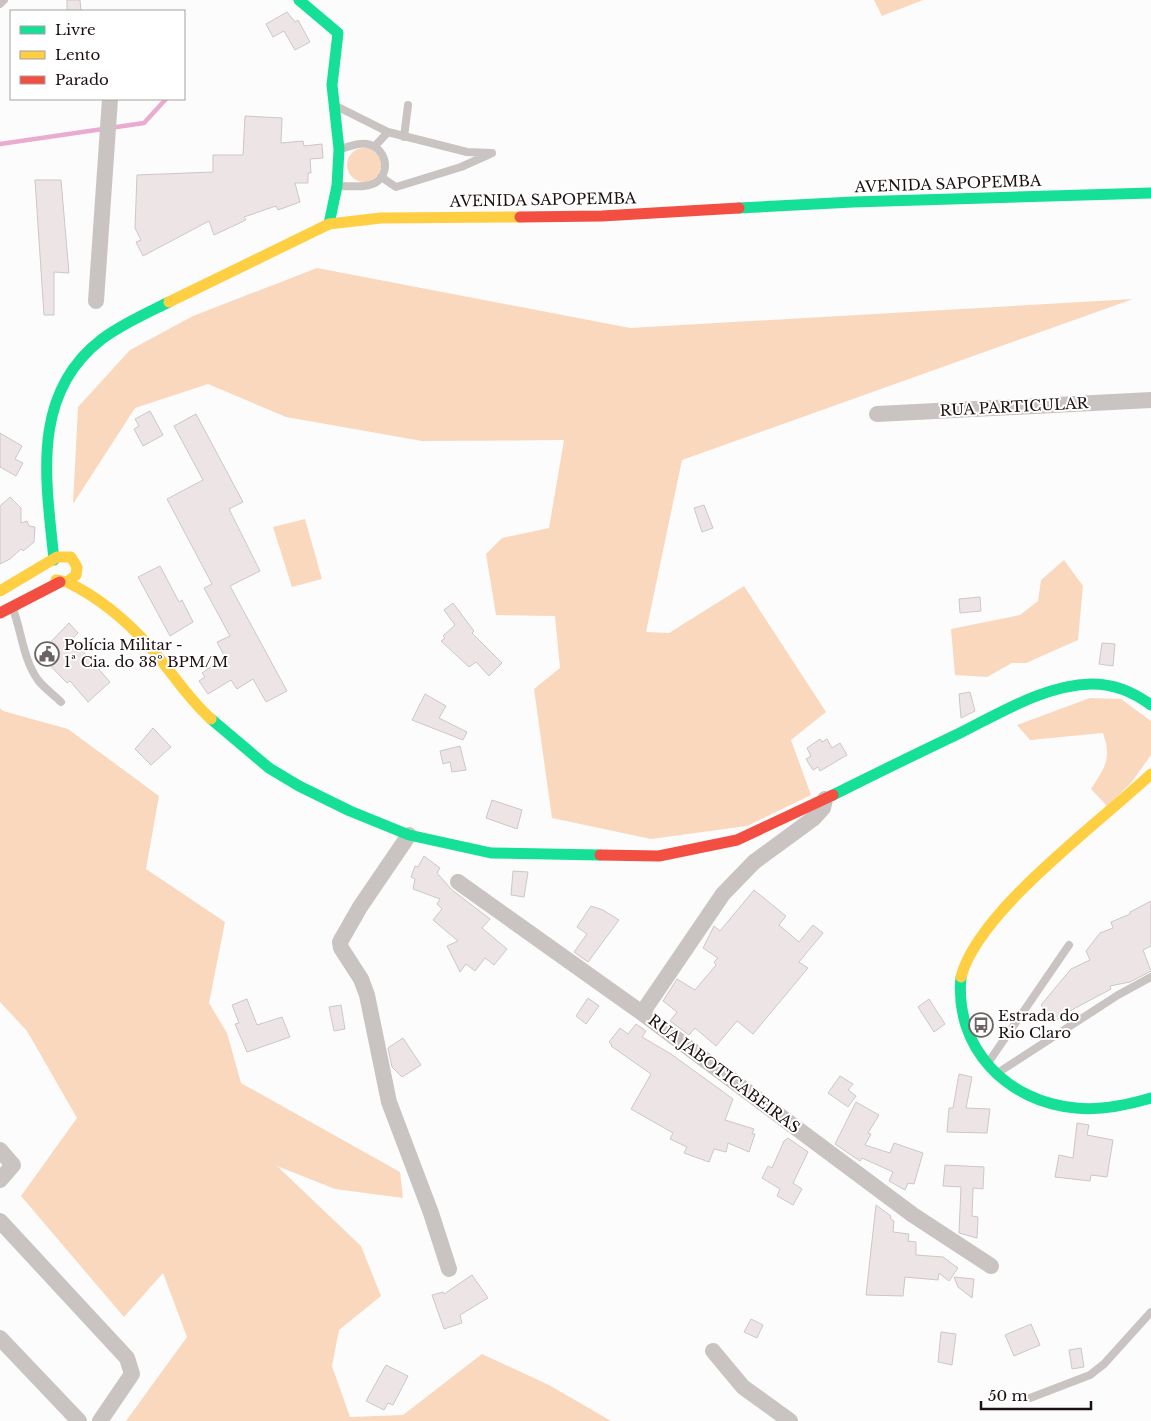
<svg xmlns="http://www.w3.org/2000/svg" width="1151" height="1421" font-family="'Libre Baskerville',serif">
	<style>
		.green { fill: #f9d8bd }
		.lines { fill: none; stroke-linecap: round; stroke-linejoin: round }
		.stream { stroke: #e9abcf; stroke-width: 4.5 }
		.building { fill: #ece4e5; stroke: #cec6c8 }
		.lane { stroke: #c9c4c1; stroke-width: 8 }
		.street { stroke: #c9c4c1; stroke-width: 16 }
		.fast { stroke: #16e098; stroke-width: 11 }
		.slow { stroke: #ffcf43; stroke-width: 11 }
		.jam { stroke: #f24e42; stroke-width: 11 }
		.labels { text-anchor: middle; stroke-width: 4; stroke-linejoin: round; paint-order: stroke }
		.street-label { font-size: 15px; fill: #1e1010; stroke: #fff }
		.poi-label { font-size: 15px; fill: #1e1010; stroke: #fff; text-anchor: start }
	</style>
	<rect width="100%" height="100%" fill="#fcfcfc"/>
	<path class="green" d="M 874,0 L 923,0 L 882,16 Z
		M347 165a17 17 0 1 1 34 0a17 17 0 1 1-34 0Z
		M 317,268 L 630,328 L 1133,299 L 682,460 L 646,632 L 669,633 L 744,586 L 826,712 L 791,740 L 811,795 L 747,826 L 651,839 L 552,818 L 534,689 L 560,668 L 555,616 L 496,615 L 486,554 L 502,538 L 549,528 L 564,440 L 422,441 L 286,417 L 208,384 L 135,408 L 73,504 L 78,407 L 130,350 L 193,316 Z
		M 305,519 L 322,579 L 292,587 L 273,527 Z
		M 1064,560 L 1083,586 L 1078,640 L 1026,663 L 1012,663 L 987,677 L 955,675 L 951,629 L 1020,615 L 1038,601 L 1041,580 Z
		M 1090,698 L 1121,699 L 1151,721 L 1151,755 L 1131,783 L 1107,806 L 1091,789 C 1105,767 1112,759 1103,733 L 1030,740 L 1017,725 Z
		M 0,708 L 3,711 L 68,729 L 159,796 L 146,869 L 225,922 L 209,1003 L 227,1033 L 241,1083 L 400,1172 L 403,1198 L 335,1189 L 277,1166 L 361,1246 L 381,1296 L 339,1330 L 332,1366 L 350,1417 L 403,1415 L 482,1354 L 549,1385 L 611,1421 L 126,1421 L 187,1337 L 163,1273 L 124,1317 L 21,1196 L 77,1118 L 27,1031 L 0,1002 Z"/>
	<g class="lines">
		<path class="stream" d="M 0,144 L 144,123 L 166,99"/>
	</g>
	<path class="building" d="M 67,0 L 80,0 L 81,11 L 67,11 Z
		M 287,12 L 295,22 L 298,20 L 310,42 L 295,50 L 284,31 L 273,37 L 266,24 Z
		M 245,116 L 282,118 L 281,143 L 303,141 L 304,146 L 322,144 L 323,158 L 310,159 L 311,173 L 308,173 L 308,183 L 295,183 L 300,202 L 278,210 L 276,206 L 244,217 L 246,220 L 214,235 L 209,221 L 143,256 L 136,242 L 141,240 L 135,228 L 137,175 L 213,172 L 213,155 L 243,155 Z
		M 35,180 L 61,180 L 69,273 L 54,272 L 54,315 L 44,315 Z
		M 150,411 L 163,435 L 143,446 L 134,429 L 139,426 L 135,419 Z
		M 196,414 L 243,502 L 229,509 L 260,571 L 230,586 L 287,691 L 266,702 L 253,679 L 237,689 L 231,680 L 208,694 L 199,681 L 205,677 L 202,673 L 225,657 L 217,642 L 230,636 L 204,588 L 212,584 L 167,499 L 203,480 L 174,426 Z
		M 0,433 L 22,446 L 15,459 L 23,463 L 16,476 L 0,467 Z
		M 10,497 L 21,508 L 21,523 L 27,521 L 29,526 L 35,527 L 34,542 L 23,551 L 21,549 L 10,559 L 0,564 L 0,506 Z
		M 704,505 L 713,528 L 702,532 L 694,508 Z
		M 160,566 L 179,602 L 182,600 L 193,622 L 170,636 L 138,577 Z
		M 980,597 L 981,611 L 960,613 L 959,599 Z
		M 453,603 L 474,631 L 472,633 L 502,663 L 489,676 L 476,662 L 469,667 L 441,641 L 445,638 L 443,636 L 455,625 L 444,610 Z
		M 69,623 L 78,633 L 72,639 L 110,682 L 88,702 L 70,681 L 67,683 L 39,654 Z
		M 1102,643 L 1115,644 L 1113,666 L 1099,664 Z
		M 970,692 L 975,711 L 961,718 L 959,694 Z
		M 425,694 L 446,706 L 439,718 L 467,732 L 463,740 L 412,720 Z
		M 153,728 L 171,747 L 151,765 L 135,749 Z
		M 820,739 L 822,742 L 827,739 L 832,748 L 840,743 L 847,755 L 820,771 L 818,767 L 813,770 L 806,759 L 811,756 L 807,748 Z
		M 460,746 L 466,770 L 452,772 L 450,762 L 443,764 L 440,751 Z
		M 492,800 L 522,810 L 517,829 L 486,818 Z
		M 424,856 L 440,868 L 437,873 L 452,890 L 490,919 L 482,928 L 507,949 L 494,965 L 485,958 L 475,971 L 466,964 L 460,972 L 447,946 L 458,941 L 433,920 L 442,909 L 437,904 L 440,899 L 413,889 L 415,879 L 411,877 L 415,866 L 418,867 Z
		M 513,871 L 528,872 L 524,897 L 511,895 Z
		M 754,890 L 786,916 L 779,925 L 799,942 L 813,925 L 823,933 L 799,962 L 808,968 L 753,1034 L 737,1021 L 716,1046 L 695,1028 L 689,1035 L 670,1021 L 677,1012 L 663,1001 L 677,979 L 695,990 L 716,965 L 714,962 L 718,958 L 703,948 L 714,926 L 720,931 Z
		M 1151,901 L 1151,946 L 1143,950 L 1151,971 L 1130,982 L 1110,986 L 1111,989 L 1068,1012 L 1054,1022 L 1041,1005 L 1071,969 L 1090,960 L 1086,951 L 1100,933 L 1113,928 L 1111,922 L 1130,914 L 1130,912 Z
		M 591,906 L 603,910 L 619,920 L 588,962 L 574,952 L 587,934 L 577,927 Z
		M 588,998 L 599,1006 L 586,1024 L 576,1016 Z
		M 247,999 L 257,1025 L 282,1017 L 290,1037 L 247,1052 L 235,1024 L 239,1023 L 232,1005 Z
		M 929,999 L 945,1024 L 934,1032 L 918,1007 Z
		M 341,1005 L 345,1029 L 334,1031 L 329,1007 Z
		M 636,1024 L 646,1031 L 642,1037 L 671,1054 L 733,1099 L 725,1120 L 754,1129 L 752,1134 L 755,1134 L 749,1152 L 728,1143 L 726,1152 L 714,1149 L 709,1162 L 684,1153 L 687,1147 L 670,1139 L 673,1133 L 631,1109 L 651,1074 L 611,1046 L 612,1045 L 609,1042 L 620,1028 L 628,1034 Z
		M 403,1038 L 421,1065 L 402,1077 L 392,1067 L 388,1048 Z
		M 959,1074 L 972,1077 L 966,1108 L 990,1109 L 987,1133 L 947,1132 L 949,1108 L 953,1108 Z
		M 840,1076 L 853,1084 L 848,1090 L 856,1096 L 848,1107 L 828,1093 Z
		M 856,1102 L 879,1115 L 868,1133 L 871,1134 L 865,1145 L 890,1153 L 894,1143 L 923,1153 L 914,1184 L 908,1183 L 905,1190 L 889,1181 L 893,1172 L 862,1158 L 860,1161 L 835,1144 Z
		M 1077,1123 L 1089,1125 L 1087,1135 L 1113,1140 L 1107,1177 L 1091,1175 L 1090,1181 L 1055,1177 L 1059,1155 L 1073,1158 Z
		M 788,1138 L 808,1152 L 793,1183 L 802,1189 L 793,1205 L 777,1196 L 780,1189 L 762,1178 L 768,1166 L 772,1168 L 784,1141 Z
		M 945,1165 L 984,1167 L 983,1189 L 973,1188 L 972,1216 L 978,1217 L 977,1238 L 959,1233 L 961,1187 L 943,1186 Z
		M 876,1205 L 891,1216 L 890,1218 L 894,1221 L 893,1232 L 909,1234 L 908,1241 L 916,1242 L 916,1255 L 943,1257 L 958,1268 L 949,1281 L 939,1273 L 938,1280 L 905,1277 L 903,1296 L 866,1295 Z
		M 472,1275 L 488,1298 L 460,1315 L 462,1323 L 444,1329 L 432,1295 L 443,1292 L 444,1294 Z
		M 954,1277 L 974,1279 L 972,1298 L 958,1287 Z
		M 751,1319 L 763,1325 L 757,1338 L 744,1332 Z
		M 1031,1324 L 1040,1345 L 1014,1356 L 1005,1335 Z
		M 941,1332 L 956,1334 L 952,1365 L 938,1362 Z
		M 1081,1348 L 1084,1367 L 1072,1369 L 1069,1350 Z
		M 386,1365 L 408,1376 L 393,1405 L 388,1403 L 384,1410 L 366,1401 Z"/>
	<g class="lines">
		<path class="lane" d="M 0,4 L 4,0
			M 338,107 L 388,132
			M 404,137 L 408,105
			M 375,146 L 388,132 L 467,152 L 492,153
			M 381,177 L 396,187 L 461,167 L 490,154
			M 339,186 C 350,186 365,188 375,183 C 392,173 386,147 367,144 C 359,142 349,147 340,149
			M 13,609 C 22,633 23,659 38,680 C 44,688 54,695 61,702
			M 988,1063 L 1069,945
			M 999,1072 L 1118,995 L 1151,977
			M 1030,1398 L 1090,1375 L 1104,1364 L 1151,1312"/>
		<path class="street" d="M 96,301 L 110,99
			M 877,414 L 1151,400
			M 409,835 L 360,907 L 340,942 L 341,948 L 361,979 L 367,995 L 389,1102 L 431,1213 L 449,1269
			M 458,882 L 642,1013 L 913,1215 L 991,1266
			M 642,1013 L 723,894 L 754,862 L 814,818 L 823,808 L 825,799
			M 0,1150 L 13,1165 L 0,1180
			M 0,1221 L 127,1358 L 132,1374 L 100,1421
			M 0,1338 L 79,1421
			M 713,1351 L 743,1387 L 790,1421"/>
		<path class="fast" d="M 299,0 L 338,33 L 332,85 L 339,149 L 337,186 L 329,224
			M 739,208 L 853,202 L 1151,193
			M 54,560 C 46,480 30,394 102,339 C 122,324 147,313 169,302
			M 211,719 L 269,768 L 299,786 L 350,811 L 409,835 L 491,853 L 600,855
			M 833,795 C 875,774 918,753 960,733 C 1000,713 1045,685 1091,684 C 1115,684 1133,692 1151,705
			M 961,977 C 954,1048 1007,1102 1076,1108 C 1101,1111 1127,1105 1151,1098"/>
		<path class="slow" d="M 169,302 L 329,224 L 381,218 L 520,217
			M 67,582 C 98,597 128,622 151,648 C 171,671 188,699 211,719
			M 0,591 L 57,557 L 71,557 L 77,567 L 76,575 L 67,582 L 56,580
			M 961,977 C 978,911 1099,823 1151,774"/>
		<path class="jam" d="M 520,217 L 602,216 L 739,208
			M 0,613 L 60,582
			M 600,855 L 659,856 L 737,840 L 833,795"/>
	</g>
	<defs>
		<g id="civic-ring" transform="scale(1.25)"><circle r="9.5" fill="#fff" stroke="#6c6363" stroke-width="1.5"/><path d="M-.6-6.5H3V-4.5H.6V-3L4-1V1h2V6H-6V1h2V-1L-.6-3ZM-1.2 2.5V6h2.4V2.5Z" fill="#6c6363"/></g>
		<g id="bus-ring" transform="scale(1.25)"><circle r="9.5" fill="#fff" stroke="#6c6363" stroke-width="1.5"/><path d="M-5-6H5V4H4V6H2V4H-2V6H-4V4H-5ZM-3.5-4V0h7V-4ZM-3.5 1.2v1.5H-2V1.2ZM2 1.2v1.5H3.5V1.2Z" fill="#6c6363"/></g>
	</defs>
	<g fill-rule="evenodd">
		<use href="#civic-ring" x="47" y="654"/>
		<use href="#bus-ring" x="981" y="1025"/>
	</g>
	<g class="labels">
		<g class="street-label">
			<text transform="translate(948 184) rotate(-2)" y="5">AVENIDA SAPOPEMBA</text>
			<text transform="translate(543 200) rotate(-1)" y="5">AVENIDA SAPOPEMBA</text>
			<text transform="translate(1014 407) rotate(-3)" y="5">RUA PARTICULAR</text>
			<text transform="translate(724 1074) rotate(37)" y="5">RUA JABOTICABEIRAS</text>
		</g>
		<g class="poi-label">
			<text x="64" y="650">Polícia Militar -<tspan x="64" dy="17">1ª Cia. do 38º BPM/M</tspan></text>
			<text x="998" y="1021">Estrada do<tspan x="998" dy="17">Rio Claro</tspan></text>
		</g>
	</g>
	<rect x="10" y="10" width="175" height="90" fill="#ffffff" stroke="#a59f9f"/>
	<rect x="20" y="26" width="25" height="8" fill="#16e098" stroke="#a59f9f"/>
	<text x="55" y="35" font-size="15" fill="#1e1010">Livre</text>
	<rect x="20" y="51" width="25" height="8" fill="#ffcf43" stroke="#a59f9f"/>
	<text x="55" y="60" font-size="15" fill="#1e1010">Lento</text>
	<rect x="20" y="76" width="25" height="8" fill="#f24e42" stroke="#a59f9f"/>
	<text x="55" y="85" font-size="15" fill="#1e1010">Parado</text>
	<path d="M981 1401v8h110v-8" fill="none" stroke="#1e1010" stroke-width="2.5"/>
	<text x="988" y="1401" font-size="15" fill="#1e1010" stroke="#ffffff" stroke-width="4" paint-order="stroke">50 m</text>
</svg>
